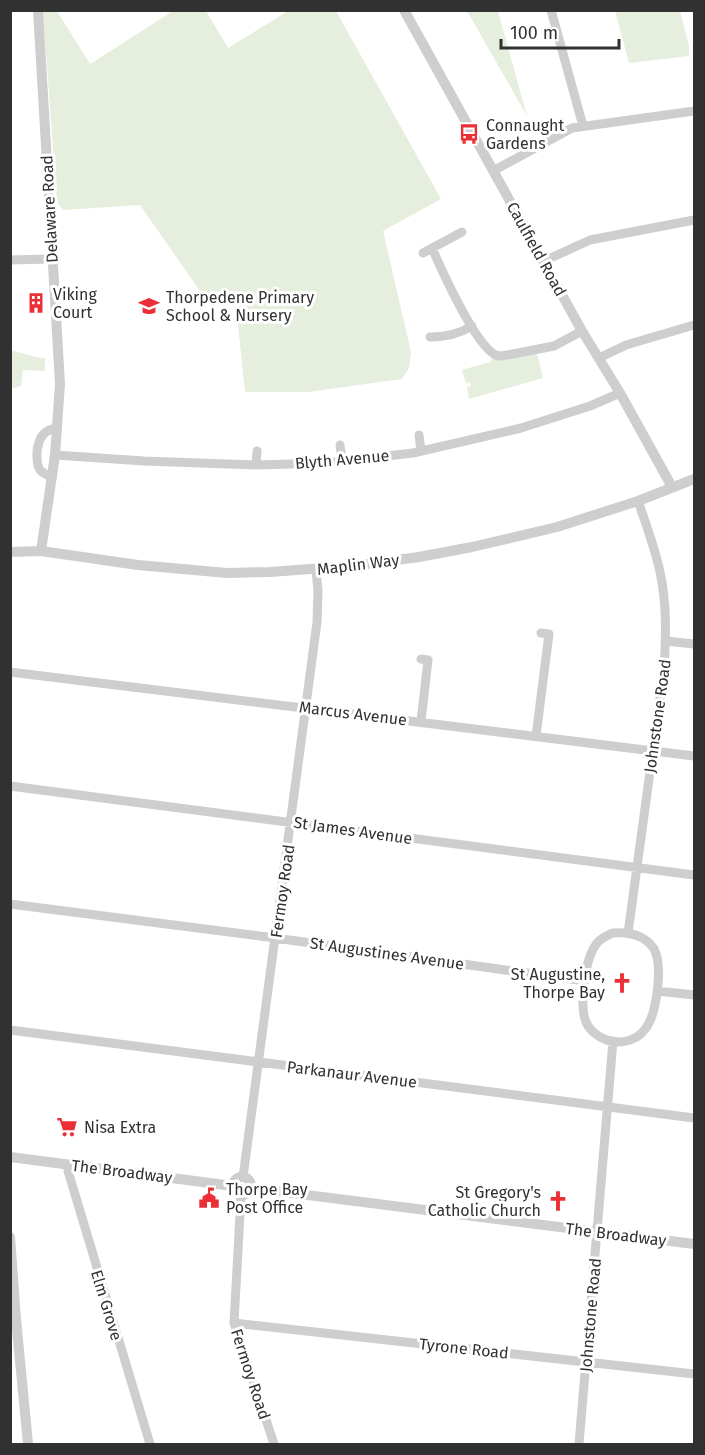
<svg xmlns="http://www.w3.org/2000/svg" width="705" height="1455" font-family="'Fira Sans',sans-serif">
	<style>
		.green { fill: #e6eede }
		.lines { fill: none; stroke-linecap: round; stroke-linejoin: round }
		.minor { stroke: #cecece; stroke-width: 9 }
		.tertiary { stroke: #cecece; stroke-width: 10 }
		.labels { text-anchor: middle; stroke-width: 6; stroke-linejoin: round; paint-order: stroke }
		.poi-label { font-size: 16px; fill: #313131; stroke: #fff; text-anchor: start }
		.street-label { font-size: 16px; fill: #313131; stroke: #fff }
	</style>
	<rect width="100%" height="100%" fill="#fff"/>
	<path class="green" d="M 45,11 L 57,11 L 90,64 L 173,11 L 206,11 L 228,48 L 288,11 L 336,11 L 441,199 L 383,231 L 411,352 L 409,368 L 402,379 L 308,392 L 245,392 L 235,296 L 202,294 L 140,205 L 63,210 L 57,202 L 43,12 Z
		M 467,11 L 498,11 L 527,116 Z
		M 615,11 L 680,11 L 689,46 L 689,56 L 629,63 Z
		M 11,350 L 35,357 L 45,358 L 45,371 L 23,370 L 21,386 L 11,389 Z
		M 537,354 L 543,378 L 469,399 L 467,387 L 471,386 L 470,382 L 466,383 L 462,370 L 490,362 L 492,357 Z"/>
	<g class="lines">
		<path class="minor" d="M 551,10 L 583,126
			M 493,171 L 572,128 L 694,111
			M 432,248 C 442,271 474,342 494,354 C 498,357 502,356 507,355 L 554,346 L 582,331
			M 423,253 L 462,232
			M 10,260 L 52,259
			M 544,261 L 590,240 L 694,220
			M 430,337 C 444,337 459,334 472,326
			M 599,358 L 626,345 L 694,325
			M 419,435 L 421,451
			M 340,445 L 342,460
			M 55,455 L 144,461 L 256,465 L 325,463 L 413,453 L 521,428 L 590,406 L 620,393
			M 256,465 L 257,451
			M 52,478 C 48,475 44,474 40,470 C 36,464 37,458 37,451 C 39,438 43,430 57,428
			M 666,641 L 694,644
			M 10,672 L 694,756
			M 421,721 L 428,660 L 421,659
			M 536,736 L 549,634 L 541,633
			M 10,786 L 694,875
			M 10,904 L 275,938 L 585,981
			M 613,933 C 628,932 645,935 654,949 C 663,965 657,1013 646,1028 C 635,1044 613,1046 597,1035 C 593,1032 588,1027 586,1022 C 579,1005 585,961 595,946 C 599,939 606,936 613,933 Z
			M 628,933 L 664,669 C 666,637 667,604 660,572 C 655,548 646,524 638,501
			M 657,991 L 694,995
			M 10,1030 L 694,1118
			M 69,1164 L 68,1171 L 150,1444
			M 243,1177 L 317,622 L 318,591 L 316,570
			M 241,1196 L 234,1323 L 274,1444
			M 234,1323 L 694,1374
			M 579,1444 L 613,1041"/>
		<path class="tertiary" d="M 38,10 L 60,384 L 55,455 L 41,551
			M 404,10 L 582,331 L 620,393 L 672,487
			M 10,552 L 41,551 L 138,565 L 227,573 L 270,572 L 351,566 L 419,557 L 472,547 L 557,527 L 638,501 L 694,479
			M 10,1157 L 233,1186
			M233 1186a9 9 0 1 1 18 0a9 9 0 1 1-18 0Z
			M 252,1188 L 694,1244
			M 10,1237 L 16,1319 L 28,1444"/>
	</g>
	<defs>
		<g id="bus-bare" transform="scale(1.62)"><path d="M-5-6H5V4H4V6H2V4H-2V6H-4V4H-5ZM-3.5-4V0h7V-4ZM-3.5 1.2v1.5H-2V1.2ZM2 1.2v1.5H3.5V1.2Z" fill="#eb2f36" stroke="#fff" stroke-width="2.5" paint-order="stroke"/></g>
		<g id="building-bare" transform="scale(1.62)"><path d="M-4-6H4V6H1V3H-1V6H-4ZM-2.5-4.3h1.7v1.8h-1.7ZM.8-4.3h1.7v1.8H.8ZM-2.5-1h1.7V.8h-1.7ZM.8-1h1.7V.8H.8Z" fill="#eb2f36" stroke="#fff" stroke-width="2.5" paint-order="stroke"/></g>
		<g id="school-bare" transform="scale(1.62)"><path d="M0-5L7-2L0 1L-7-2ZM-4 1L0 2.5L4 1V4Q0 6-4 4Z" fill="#eb2f36" stroke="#fff" stroke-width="2.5" paint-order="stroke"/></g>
		<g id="church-bare" transform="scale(1.62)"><path d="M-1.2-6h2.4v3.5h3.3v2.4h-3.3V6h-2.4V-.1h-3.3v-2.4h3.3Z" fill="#eb2f36" stroke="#fff" stroke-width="2.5" paint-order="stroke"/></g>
		<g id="supermarket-bare" transform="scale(1.62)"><path d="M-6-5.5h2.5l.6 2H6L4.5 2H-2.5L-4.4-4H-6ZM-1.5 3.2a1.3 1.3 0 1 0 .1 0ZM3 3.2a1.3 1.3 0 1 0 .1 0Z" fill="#eb2f36" stroke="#fff" stroke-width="2.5" paint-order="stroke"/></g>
		<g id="civic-bare" transform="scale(1.62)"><path d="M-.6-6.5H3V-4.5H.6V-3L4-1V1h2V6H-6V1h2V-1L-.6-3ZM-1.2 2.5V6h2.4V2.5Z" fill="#eb2f36" stroke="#fff" stroke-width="2.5" paint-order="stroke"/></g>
	</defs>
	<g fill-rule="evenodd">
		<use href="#bus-bare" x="469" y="134"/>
		<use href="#building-bare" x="36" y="303"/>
		<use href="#school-bare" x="149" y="306"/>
		<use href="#church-bare" x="622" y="983"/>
		<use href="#supermarket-bare" x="67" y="1127"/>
		<use href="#civic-bare" x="209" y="1198"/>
		<use href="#church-bare" x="558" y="1201"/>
	</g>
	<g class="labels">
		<g class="poi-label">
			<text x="486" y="131">Connaught<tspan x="486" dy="18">Gardens</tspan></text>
			<text x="53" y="300">Viking<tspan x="53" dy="18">Court</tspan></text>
			<text x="166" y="303">Thorpedene Primary<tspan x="166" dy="18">School &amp; Nursery</tspan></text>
			<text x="605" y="980" text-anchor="end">St Augustine,<tspan x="605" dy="18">Thorpe Bay</tspan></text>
			<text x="84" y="1133">Nisa Extra</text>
			<text x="226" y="1195">Thorpe Bay<tspan x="226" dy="18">Post Office</tspan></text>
			<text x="541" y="1198" text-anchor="end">St Gregory's<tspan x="541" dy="18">Catholic Church</tspan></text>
		</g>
		<g class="street-label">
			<text transform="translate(49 209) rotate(-93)" y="6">Delaware Road</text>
			<text transform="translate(537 249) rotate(61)" y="6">Caulfield Road</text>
			<text transform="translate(342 459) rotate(-5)" y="6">Blyth Avenue</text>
			<text transform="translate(358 564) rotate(-7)" y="6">Maplin Way</text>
			<text transform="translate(353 713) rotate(7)" y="6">Marcus Avenue</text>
			<text transform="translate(657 716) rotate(-82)" y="6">Johnstone Road</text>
			<text transform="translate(353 830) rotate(8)" y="6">St James Avenue</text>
			<text transform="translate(282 891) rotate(-82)" y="6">Fermoy Road</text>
			<text transform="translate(387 953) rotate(8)" y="6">St Augustines Avenue</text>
			<text transform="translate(352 1074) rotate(7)" y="6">Parkanaur Avenue</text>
			<text transform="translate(122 1171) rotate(7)" y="6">The Broadway</text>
			<text transform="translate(616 1234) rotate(7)" y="6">The Broadway</text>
			<text transform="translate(107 1305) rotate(73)" y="6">Elm Grove</text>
			<text transform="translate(590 1315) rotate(-85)" y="6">Johnstone Road</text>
			<text transform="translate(464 1348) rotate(6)" y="6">Tyrone Road</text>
			<text transform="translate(251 1374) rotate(72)" y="6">Fermoy Road</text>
		</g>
	</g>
	<rect width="705" height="1455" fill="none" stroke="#313131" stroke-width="24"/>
	<path d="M501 39v9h118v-9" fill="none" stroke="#313131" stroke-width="3"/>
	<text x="510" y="39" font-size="18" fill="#313131" stroke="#ffffff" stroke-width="4.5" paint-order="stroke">100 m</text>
</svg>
